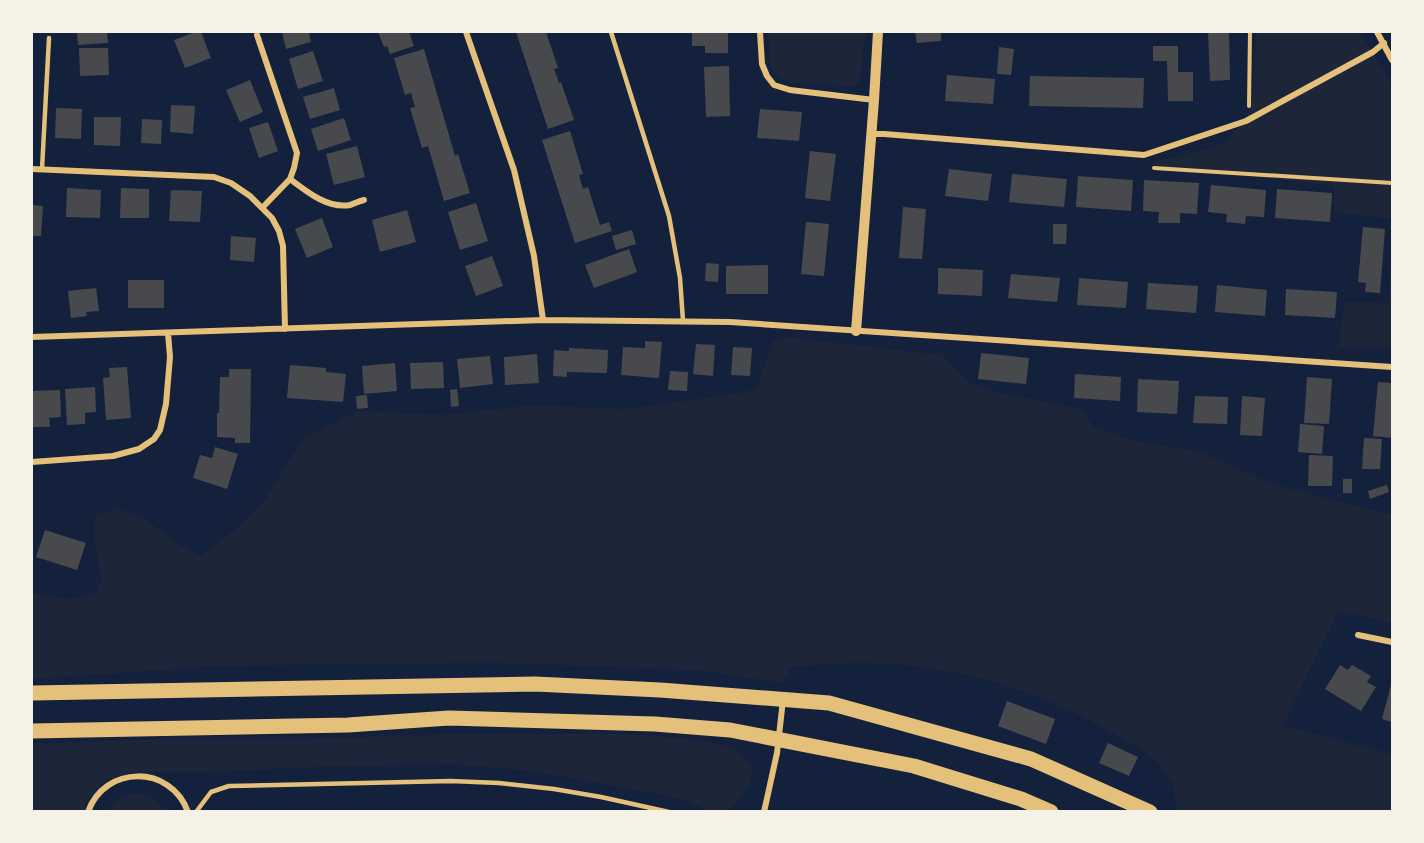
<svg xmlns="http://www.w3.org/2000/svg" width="1424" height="843" font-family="'Libre Baskerville',serif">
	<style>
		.green { fill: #1d2539 }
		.building { fill: #48494c }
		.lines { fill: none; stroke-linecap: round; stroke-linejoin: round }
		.path { stroke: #e5c07b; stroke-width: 4 }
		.service { stroke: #e5c07b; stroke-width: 4.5 }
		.minor { stroke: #e5c07b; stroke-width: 6 }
		.tertiary { stroke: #e5c07b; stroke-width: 10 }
		.primary { stroke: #e5c07b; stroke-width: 15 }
	</style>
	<rect width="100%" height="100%" fill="#14213d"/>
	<path class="green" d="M 768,32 L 866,32 L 859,83 L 854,86 L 794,83 L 783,80 L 775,73 L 771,66 Z
		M 1256,32 L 1360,32 L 1392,85 L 1392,219 L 1334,212 L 1334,186 L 1144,164 L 1191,154 L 1225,143 L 1248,117 L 1253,98 Z
		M 1392,229 L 1392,348 L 1338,347 L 1345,302 L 1389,303 Z
		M 793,338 L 943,355 L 968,382 L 991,391 L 1081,409 L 1094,427 L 1130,440 L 1201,452 L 1270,483 L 1392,515 L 1392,623 L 1338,611 L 1283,726 L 1392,754 L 1392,811 L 1177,811 C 1175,801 1175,788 1170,779 C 1166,773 1159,763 1153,758 C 1142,748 1127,742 1114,734 C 1041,690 954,665 869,663 C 843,663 817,665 791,667 L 782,683 L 700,670 L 499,663 L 321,664 L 200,667 L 93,675 L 32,678 L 32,593 L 65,599 L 94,595 L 102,579 L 95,544 L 94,517 L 119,508 L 146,520 L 180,545 L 202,556 L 232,532 L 265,500 L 303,438 L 359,411 L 443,415 L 534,405 L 625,409 L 735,394 L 756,389 L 774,340 Z
		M 450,734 L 628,734 L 680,738 L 720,744 L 734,750 L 747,760 L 754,772 L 747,788 L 737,802 L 727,810 L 710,812 L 689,801 L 658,794 L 532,771 L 452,764 L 340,766 L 210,772 L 132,772 L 107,780 L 96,789 L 85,804 L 84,811 L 32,811 L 32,744 L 166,739 L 306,739 Z
		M 131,794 C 149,794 154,797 165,811 L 109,811 L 118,800 Z"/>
	<path class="building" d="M 77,32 L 107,32 L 108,43 L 78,45 Z
		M 196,32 L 201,32 L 211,58 L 185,68 L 174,40 Z
		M 282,32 L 309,32 L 311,42 L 286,49 Z
		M 378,32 L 409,32 L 414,46 L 390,54 L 387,46 L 384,47 Z
		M 516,32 L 546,32 L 558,68 L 554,69 L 557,77 L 559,83 L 561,82 L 574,120 L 548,129 Z
		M 692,32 L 728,32 L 728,53 L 705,53 L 705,46 L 692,46 Z
		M 915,32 L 941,32 L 941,41 L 917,43 Z
		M 1208,32 L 1229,32 L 1230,80 L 1210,81 Z
		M 1153,46 L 1178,46 L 1178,72 L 1193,72 L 1193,101 L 1168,101 L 1167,61 L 1153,61 Z
		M 999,47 L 1014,49 L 1011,75 L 997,74 Z
		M 79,48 L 108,48 L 109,75 L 80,76 Z
		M 424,49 L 455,156 L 458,154 L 470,193 L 444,201 L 428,146 L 422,148 L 410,108 L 415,107 L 411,93 L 405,95 L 394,58 Z
		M 313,51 L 323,81 L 298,89 L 289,59 Z
		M 729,66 L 730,116 L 706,117 L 704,67 Z
		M 947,75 L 995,79 L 993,104 L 945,101 Z
		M 1030,76 L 1144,78 L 1143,108 L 1029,106 Z
		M 250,80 L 263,112 L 240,122 L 226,90 Z
		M 334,88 L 340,110 L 310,119 L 303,97 Z
		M 171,105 L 195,106 L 193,134 L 170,132 Z
		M 56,108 L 82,109 L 81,139 L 55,138 Z
		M 760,109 L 802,112 L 799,141 L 757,138 Z
		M 94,117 L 121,117 L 120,146 L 94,145 Z
		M 344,118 L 351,140 L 318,151 L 311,129 Z
		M 142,119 L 162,120 L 161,144 L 141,143 Z
		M 268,122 L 278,151 L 259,158 L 249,128 Z
		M 570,131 L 583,174 L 579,175 L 583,189 L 588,187 L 600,225 L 609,222 L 612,231 L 575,243 L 542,140 Z
		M 357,146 L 365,177 L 334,185 L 326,154 Z
		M 810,151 L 836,154 L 830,201 L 805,198 Z
		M 949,169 L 992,174 L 988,201 L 945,196 Z
		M 1012,174 L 1067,179 L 1064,207 L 1009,202 Z
		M 1078,176 L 1133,180 L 1131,211 L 1076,207 Z
		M 1144,180 L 1199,183 L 1197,214 L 1180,213 L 1180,223 L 1158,223 L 1159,212 L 1143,211 Z
		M 1211,185 L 1266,190 L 1264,217 L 1246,216 L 1245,224 L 1226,222 L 1227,214 L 1208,212 Z
		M 67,188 L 101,190 L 100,218 L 66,217 Z
		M 121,188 L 149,189 L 149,218 L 120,218 Z
		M 1277,189 L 1332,193 L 1330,222 L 1275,218 Z
		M 171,190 L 202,191 L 200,222 L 169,221 Z
		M 476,203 L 488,241 L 460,250 L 448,212 Z
		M 32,205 L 43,206 L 41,236 L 32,236 Z
		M 903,207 L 926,209 L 922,259 L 899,258 Z
		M 407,210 L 416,242 L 380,252 L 372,220 Z
		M 322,218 L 333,247 L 307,258 L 295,229 Z
		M 806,222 L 829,224 L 824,276 L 801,274 Z
		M 1053,224 L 1067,224 L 1066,244 L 1053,244 Z
		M 1363,227 L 1385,229 L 1380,293 L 1365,292 L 1366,283 L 1358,282 Z
		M 632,230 L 636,244 L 616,250 L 612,236 Z
		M 231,236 L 256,238 L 254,262 L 230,260 Z
		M 629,249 L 637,272 L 594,288 L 585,265 Z
		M 492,256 L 503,286 L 476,296 L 465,266 Z
		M 706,263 L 719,264 L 718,282 L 705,281 Z
		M 768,265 L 768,294 L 726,294 L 726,266 Z
		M 938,268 L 983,270 L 982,296 L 938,294 Z
		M 1011,274 L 1060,278 L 1057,302 L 1008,298 Z
		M 1079,278 L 1128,282 L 1126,308 L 1077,305 Z
		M 128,280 L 164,280 L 164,308 L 128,308 Z
		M 1148,283 L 1198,286 L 1196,313 L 1146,309 Z
		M 1217,285 L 1267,290 L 1265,316 L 1215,312 Z
		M 96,288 L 99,311 L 86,312 L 87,316 L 71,318 L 68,291 Z
		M 1286,289 L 1337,292 L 1335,318 L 1285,315 Z
		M 645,341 L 662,342 L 659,378 L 621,375 L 623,347 L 645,348 Z
		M 696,344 L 715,345 L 713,376 L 693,374 Z
		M 733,347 L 752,348 L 750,376 L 731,375 Z
		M 569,348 L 608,350 L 607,373 L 567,372 L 567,377 L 553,376 L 554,350 L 569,351 Z
		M 981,353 L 1029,358 L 1026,384 L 978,379 Z
		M 537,354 L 539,383 L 505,385 L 504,357 Z
		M 490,356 L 493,384 L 460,388 L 457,359 Z
		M 443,362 L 444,388 L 411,389 L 410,363 Z
		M 395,363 L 397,391 L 364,394 L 362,366 Z
		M 290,365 L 326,368 L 326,372 L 346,374 L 343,402 L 287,398 Z
		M 127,367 L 131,418 L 106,420 L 103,378 L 110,377 L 109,368 Z
		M 229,369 L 251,369 L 250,443 L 235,443 L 235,438 L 217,437 L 217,413 L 219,413 L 220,377 L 229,377 Z
		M 670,371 L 688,372 L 687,391 L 668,390 Z
		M 1075,374 L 1121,377 L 1120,401 L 1074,398 Z
		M 1307,377 L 1332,379 L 1329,424 L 1304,423 Z
		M 1138,379 L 1179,381 L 1177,414 L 1137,412 Z
		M 1378,382 L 1392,383 L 1392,438 L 1373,436 Z
		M 95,387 L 96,412 L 85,413 L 85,424 L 67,425 L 65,389 Z
		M 457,389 L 459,406 L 451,407 L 450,390 Z
		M 60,390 L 61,417 L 49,418 L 50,427 L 32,427 L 32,391 Z
		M 367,395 L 368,408 L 357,409 L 356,396 Z
		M 1195,396 L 1228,397 L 1227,424 L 1193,423 Z
		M 1242,396 L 1265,398 L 1262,436 L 1240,435 Z
		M 1300,424 L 1324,426 L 1322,454 L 1298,452 Z
		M 1364,438 L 1382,439 L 1380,469 L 1362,469 Z
		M 215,447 L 238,454 L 227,489 L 193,478 L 200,455 L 212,458 Z
		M 1309,455 L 1333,456 L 1332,486 L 1308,486 Z
		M 1343,479 L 1352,479 L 1352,493 L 1343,493 Z
		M 1387,485 L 1389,492 L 1370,499 L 1368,491 Z
		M 45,530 L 86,543 L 77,570 L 36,557 Z
		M 1340,665 L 1348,670 L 1352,665 L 1371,676 L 1367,682 L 1376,687 L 1361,711 L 1325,689 Z
		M 1392,681 L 1392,722 L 1382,719 Z
		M 1007,701 L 1055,719 L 1046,744 L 998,726 Z
		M 1108,743 L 1138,757 L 1129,776 L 1099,763 Z"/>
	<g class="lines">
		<path class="path" d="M 1249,106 L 1250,32
			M 1154,168 L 1392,183"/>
		<path class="service" d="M 611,32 L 669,216 L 680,278 L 683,321
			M 42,169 L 49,38
			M 196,812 L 211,792 L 229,786 L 451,781 L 499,783 L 554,789 L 601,797 L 669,812"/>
		<path class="minor" d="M 466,32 L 514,170 L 534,256 L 543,320
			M 760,32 L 762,64 L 767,76 L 774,85 L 790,90 L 874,100
			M 1377,32 L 1392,60
			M 257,35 L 297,153 L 294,168 L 290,179 L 262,208
			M 871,134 L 884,134 L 1144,155 L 1246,121 L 1373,52 L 1384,43
			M 32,169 L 214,177 L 231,183 L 250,196 L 272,218 L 279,231 L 283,246 L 285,329
			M 290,179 C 307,192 328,209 350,205 C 354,204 359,201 364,200
			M 32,337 L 543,320 L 730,322 L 1392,367
			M 32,462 L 113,456 L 139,449 L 154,439 L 160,430 L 166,404 L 170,357 L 168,333
			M 1358,635 L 1392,642
			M 88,812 C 104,765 171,764 188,812
			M 764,812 L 777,753 L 783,700"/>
		<path class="tertiary" d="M 856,331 L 874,100 L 878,32"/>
		<path class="primary" d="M 32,693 L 535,684 L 660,690 L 829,703 L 1031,759 L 1150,812
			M 32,731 L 348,725 L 449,718 L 655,724 L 730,730 L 914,766 L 1021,799 L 1051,812"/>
	</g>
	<rect width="1424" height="843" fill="none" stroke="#f6f1e7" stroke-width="66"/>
</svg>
